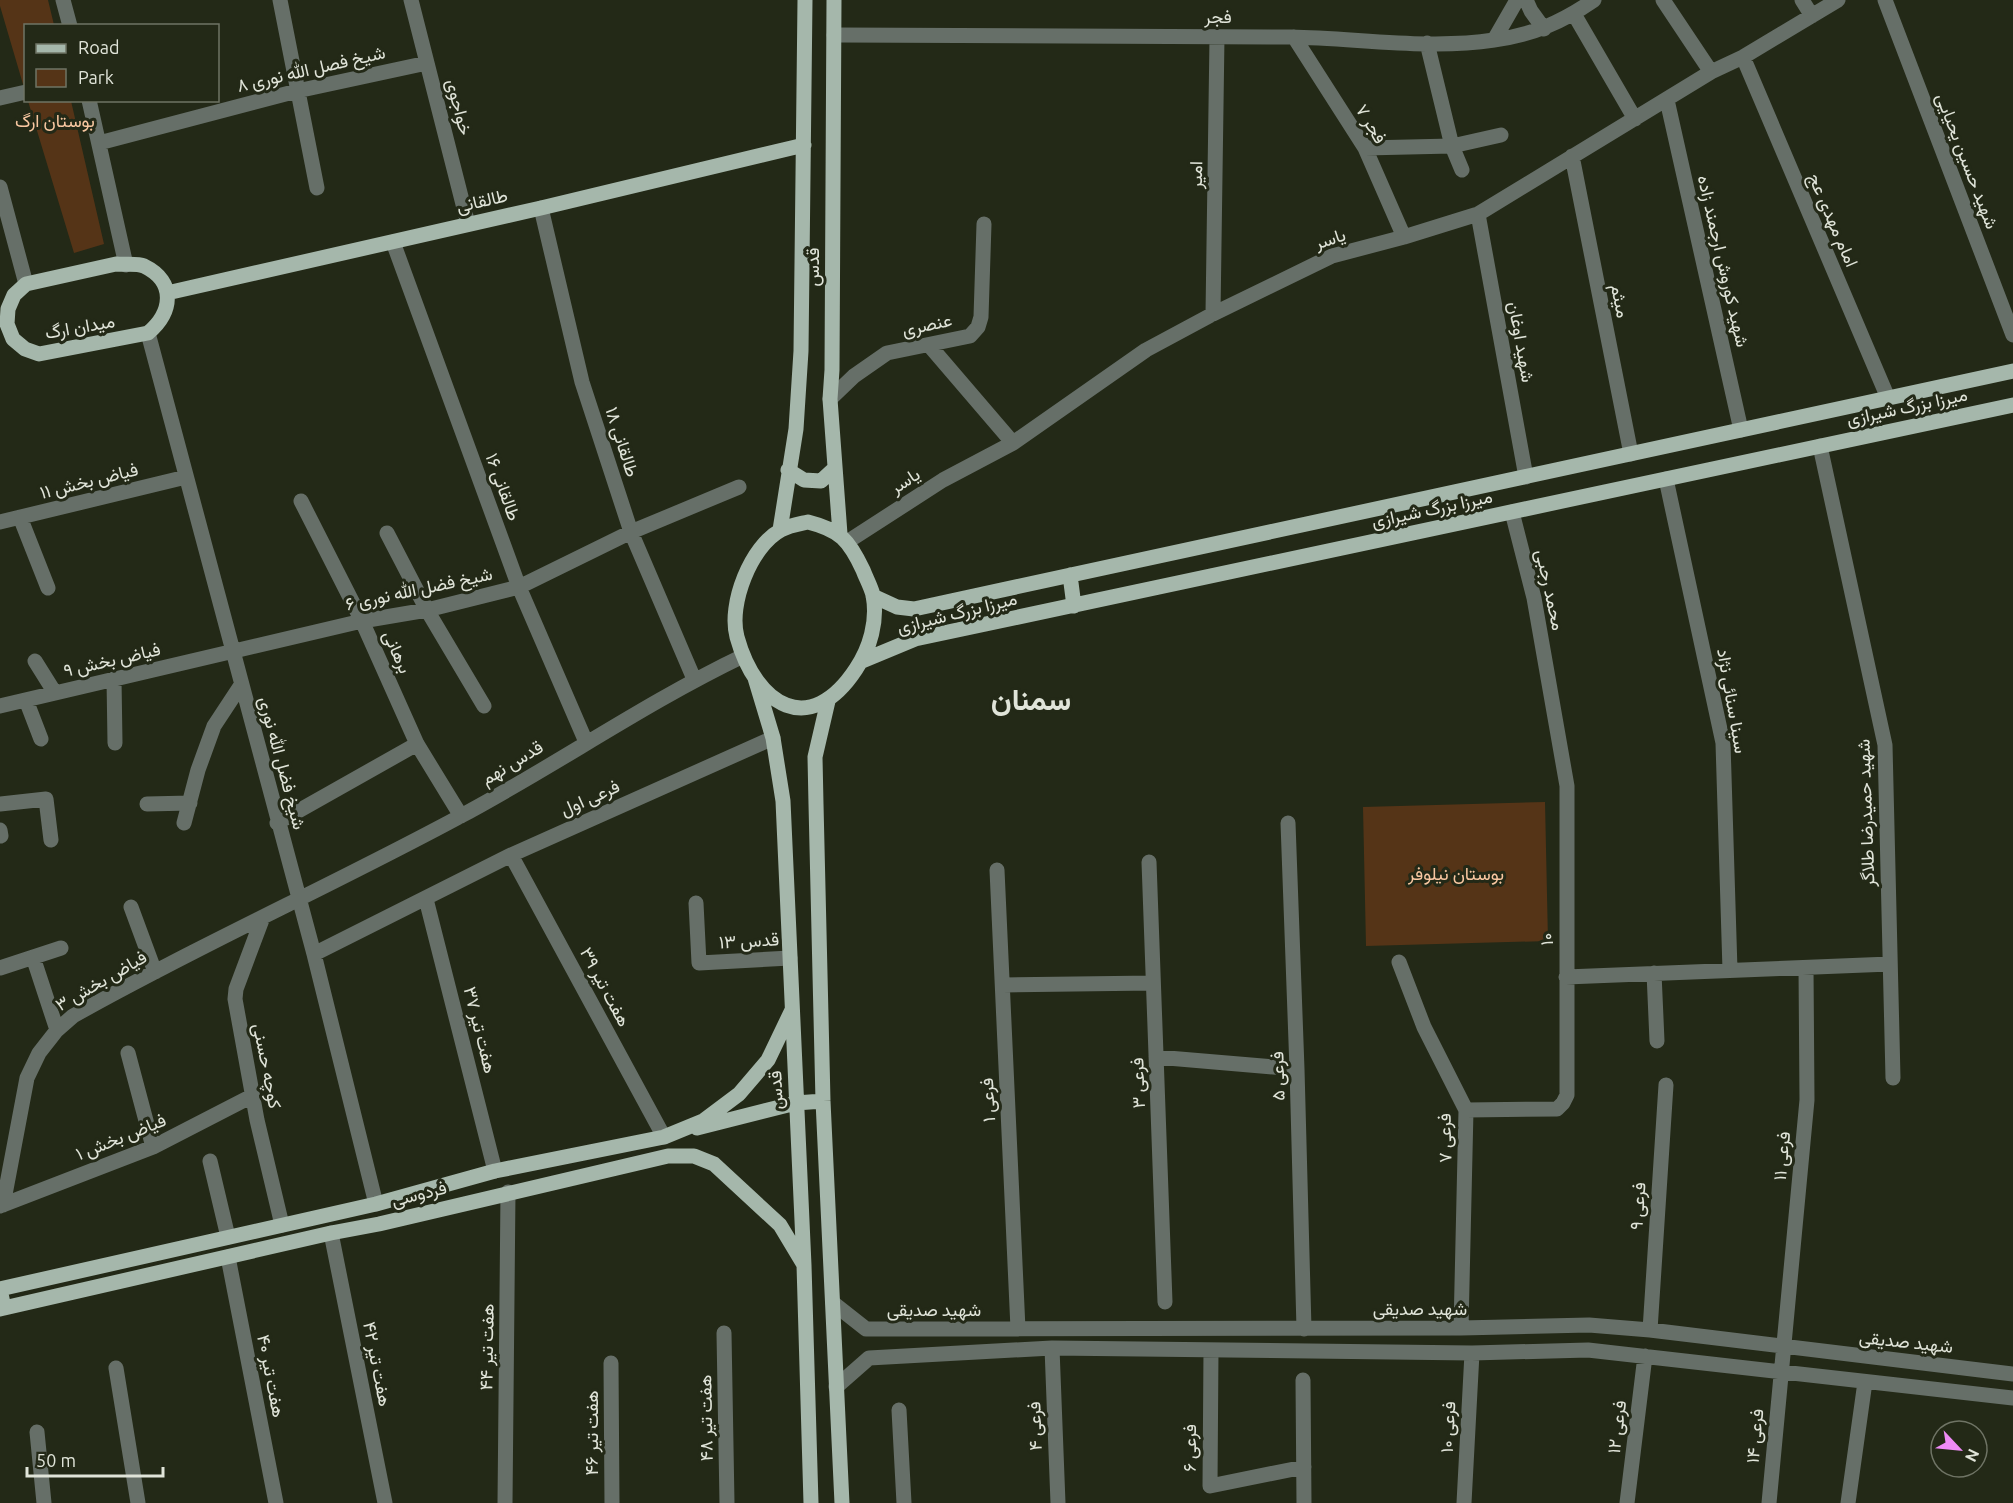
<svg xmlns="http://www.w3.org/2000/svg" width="2013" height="1503" font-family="Ubuntu,Vazirmatn,sans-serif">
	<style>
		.green { fill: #553417 }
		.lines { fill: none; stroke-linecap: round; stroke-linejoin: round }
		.minor { stroke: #666f68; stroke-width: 15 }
		.major { stroke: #a5b7ab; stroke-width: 15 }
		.labels { text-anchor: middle; stroke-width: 6; stroke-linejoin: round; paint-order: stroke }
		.street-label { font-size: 18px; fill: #e0e4d9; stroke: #232917 }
		.park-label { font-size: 18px; fill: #f8c7a1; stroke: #232917 }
		.town-label { font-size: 30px; font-weight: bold; fill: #e0e4d9; stroke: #232917 }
	</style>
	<rect width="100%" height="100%" fill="#232917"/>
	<path class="green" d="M 0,0 L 48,0 L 54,25 L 26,26 L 25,91 L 0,6 Z
		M 28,101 L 71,101 L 104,244 L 74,253 Z
		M 1545,802 L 1548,941 L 1366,946 L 1363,807 Z"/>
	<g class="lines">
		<path class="minor" d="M 63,0 L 70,26
			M 280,0 L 317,188
			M 411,0 L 468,224
			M 1526,0 L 1531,11 L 1544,29
			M 1663,0 L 1711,72
			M 1802,0 L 1812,16
			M 1885,0 L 2013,335
			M 1574,14 L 1635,119
			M 834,35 C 986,36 1138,35 1291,37 C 1357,38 1429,50 1494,40 C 1533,35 1562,22 1594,0
			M 1294,37 L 1365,148 L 1404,237
			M 1494,40 L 1517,0
			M 1427,43 L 1452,146 L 1462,170
			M 1743,57 L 1888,398
			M 0,98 L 26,92
			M 89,100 L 126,265
			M 1667,100 L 1741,430
			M 99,143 L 297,91 L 427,63
			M 1365,148 L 1452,146 L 1501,135
			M 1572,156 L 1631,454
			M 0,187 L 26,284
			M 541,208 L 582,382 L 631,532 L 694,679
			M 1478,214 L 1526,477
			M 393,242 L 519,587 L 586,742
			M 1213,314 L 1217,37
			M 148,333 L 314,954 L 376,1204
			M 929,345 L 1013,443
			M 830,399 L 854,376 L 887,353 L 970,336 L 978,327 L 981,317 L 984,224
			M 1820,446 L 1885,745 L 1893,1078
			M 1666,479 L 1723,743 L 1730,970
			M 301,501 L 362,621 L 417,744 L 461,816
			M 20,517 L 48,588
			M 0,522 L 186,477
			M 387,533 L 427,610 L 484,706
			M 847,542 L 943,480 L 1013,443 L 1146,350 L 1213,314 L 1332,256 L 1404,237 L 1478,214 L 1711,72 L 1743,57 L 1838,0
			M 35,661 L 55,693
			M 114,679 L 115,743
			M 26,700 L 41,739
			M 0,706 L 362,621 L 427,610 L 519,587 L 631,532 L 739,487
			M 0,804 L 46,799 L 51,840
			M 147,804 L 190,803
			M 184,823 L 198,770 L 214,726 L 241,685
			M 277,823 L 417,744
			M 1288,823 L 1297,1069 L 1304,1329
			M 0,830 L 1,836
			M 511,855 L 664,1137
			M 1149,862 L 1165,1302
			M 997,870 L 1018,1329
			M 426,899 L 495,1171
			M 696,903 L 699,963 L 790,958
			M 131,907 L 155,972
			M 263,917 L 236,989 L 235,999 L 257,1120 L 282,1225
			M 314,954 L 511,855 L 773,738
			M 33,957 L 57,1030
			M 1399,962 L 1424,1027 L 1466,1110 L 1461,1328
			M 0,968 L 61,948
			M 1654,973 L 1657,1041
			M 1566,977 L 1890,964
			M 1003,985 L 1153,983
			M 128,1053 L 153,1147
			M 1156,1057 L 1297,1069
			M 1466,1110 L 1557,1109 L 1563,1103 L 1567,1095 L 1567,786 L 1534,598 L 1512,512
			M 210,1161 L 228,1237
			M 3,1205 L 27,1078 L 39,1053 L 57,1030 L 73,1016 C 199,945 331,886 459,817 C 555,766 645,703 743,656
			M 0,1206 L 153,1147 L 252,1096
			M 331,1233 L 385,1503
			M 228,1257 L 276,1503
			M 833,1303 L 866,1329 L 1461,1328 L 1589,1325 L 1650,1330 L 2013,1374
			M 1650,1330 L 1666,1085
			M 724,1333 L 727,1503
			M 1052,1348 L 1058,1503
			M 1211,1350 L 1210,1486 L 1304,1467
			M 611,1363 L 612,1503
			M 116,1368 L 138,1503
			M 1303,1380 L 1304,1503
			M 836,1387 L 869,1358 L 1052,1348 L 1472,1353 L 1588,1350 L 2013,1398
			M 899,1410 L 904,1503
			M 37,1432 L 44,1503
			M 505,1503 L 508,1192
			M 1464,1503 L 1472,1353
			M 1627,1503 L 1645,1356
			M 1769,1503 L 1807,1100 L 1806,968
			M 1848,1503 L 1865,1382"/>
		<path class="major" d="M 834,0 L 832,370 L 830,399 L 840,534
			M 116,264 C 125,265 137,263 144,266 C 177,282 172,313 148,333 L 39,354 L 25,349 L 13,339 L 7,324 L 8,309 L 14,295 L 26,284 Z
			M 167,293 L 541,208 L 804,145
			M 788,470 L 804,480 L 821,481 L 834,469
			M 808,522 C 840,530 849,540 863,570 C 866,578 871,587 873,595 C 878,621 870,648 856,669 C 810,739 756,706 737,637 C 728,604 751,546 781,530 C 790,525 799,524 808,522 Z
			M 780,530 L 796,429 L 801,351 L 805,0
			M 1070,575 L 1074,606
			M 873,596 L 897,607 L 914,609 L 2013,371
			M 862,661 L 915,639 L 2013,405
			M 755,678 L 773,738 L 783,801 L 804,1265 L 811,1503
			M 828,701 L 815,757 L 816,804 L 823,1101 L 842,1503
			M 697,1128 L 796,1103 L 823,1101
			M 4,1308 L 0,1289 L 376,1204 L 495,1171 L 664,1137 L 703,1121 L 739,1094 L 768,1060 L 792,1010
			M 0,1309 L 331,1233 L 379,1224 L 668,1156 L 694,1156 L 714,1164 L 780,1225 L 804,1265"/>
	</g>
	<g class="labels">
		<g class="street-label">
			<text x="1218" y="23">فجر</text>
			<text transform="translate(311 69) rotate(-13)" y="6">شیخ فصل الله نوری ۸</text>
			<text transform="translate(459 107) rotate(76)" y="6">خواجوی</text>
			<text transform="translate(1371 124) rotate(59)" y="6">فجر ۷</text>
			<text transform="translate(1967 161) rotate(69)" y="6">شهید حسین یحیایی</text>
			<text transform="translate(1196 175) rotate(-89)" y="6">امیر</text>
			<text transform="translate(482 201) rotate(-13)" y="6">طالقانی</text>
			<text transform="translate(1833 220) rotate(67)" y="6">امام مهدی عج</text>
			<text transform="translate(1330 239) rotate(-18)" y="6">یاسر</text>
			<text transform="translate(1723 261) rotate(77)" y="6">شهید کوروش ارجمند زاده</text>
			<text transform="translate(813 267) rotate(-90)" y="6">قدس</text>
			<text transform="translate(1620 301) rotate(79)" y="6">میثم</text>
			<text transform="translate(927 325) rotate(-12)" y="6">عنصری</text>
			<text transform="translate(80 327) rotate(-10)" y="6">میدان ارگ</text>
			<text transform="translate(1521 342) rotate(80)" y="6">شهید اوغان</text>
			<text transform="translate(1907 407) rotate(-12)" y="6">میرزا بزرگ شیرازی</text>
			<text transform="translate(622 442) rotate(72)" y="6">طالقانی ۱۸</text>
			<text transform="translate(89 481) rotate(-14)" y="6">فیاض بخش ۱۱</text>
			<text transform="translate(905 481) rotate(-33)" y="6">یاسر</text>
			<text transform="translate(503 487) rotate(70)" y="6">طالقانی ۱۶</text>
			<text transform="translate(1432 509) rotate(-12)" y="6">میرزا بزرگ شیرازی</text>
			<text transform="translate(419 589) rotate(-12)" y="6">شیخ فضل الله نوری ۶</text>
			<text transform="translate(1550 590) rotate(78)" y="6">محمد رجبی</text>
			<text transform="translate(957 613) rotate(-14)" y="6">میرزا بزرگ شیرازی</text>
			<text transform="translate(397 652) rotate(66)" y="6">برهانی</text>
			<text transform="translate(112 660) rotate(-13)" y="6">فیاض بخش ۹</text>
			<text transform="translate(1732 701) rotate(80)" y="6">سینا سنائی نژاد</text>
			<text transform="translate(282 763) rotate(75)" y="6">شیخ فضل الله نوری</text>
			<text transform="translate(512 763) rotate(-31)" y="6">قدس نهم</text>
			<text transform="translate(590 798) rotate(-24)" y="6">فرعی اول</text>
			<text transform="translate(1866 813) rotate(-92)" y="6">شهید حمیدرضا طلاگر</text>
			<text transform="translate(1547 939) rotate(-90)" y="6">۱۰</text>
			<text transform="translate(749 941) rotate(-3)" y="6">قدس ۱۳</text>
			<text transform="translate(101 981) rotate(-30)" y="6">فیاض بخش ۳</text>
			<text transform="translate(605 987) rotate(62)" y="6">هفت تیر ۳۹</text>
			<text transform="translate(480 1030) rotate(76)" y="6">هفت تیر ۳۷</text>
			<text transform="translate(267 1066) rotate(79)" y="6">کوچه حسنی</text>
			<text transform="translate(1278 1076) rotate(-92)" y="6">فرعی ۵</text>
			<text transform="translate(1138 1083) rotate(-92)" y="6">فرعی ۳</text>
			<text transform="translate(776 1090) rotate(-93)" y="6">قدس</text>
			<text transform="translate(988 1100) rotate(-93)" y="6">فرعی ۱</text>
			<text transform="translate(121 1137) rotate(-22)" y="6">فیاض بخش ۱</text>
			<text transform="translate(1445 1138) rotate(-91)" y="6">فرعی ۷</text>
			<text transform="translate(1782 1156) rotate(-85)" y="6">فرعی ۱۱</text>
			<text transform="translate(419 1194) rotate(-14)" y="6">فردوسی</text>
			<text transform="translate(1638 1206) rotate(-86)" y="6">فرعی ۹</text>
			<text x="1420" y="1315">شهید صدیقی</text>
			<text x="934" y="1316">شهید صدیقی</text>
			<text transform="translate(1906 1342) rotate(6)" y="6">شهید صدیقی</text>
			<text transform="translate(487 1347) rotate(-89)" y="6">هفت تیر ۴۴</text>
			<text transform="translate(377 1364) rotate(79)" y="6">هفت تیر ۴۲</text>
			<text transform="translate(271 1376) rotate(79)" y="6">هفت تیر ۴۰</text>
			<text transform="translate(706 1418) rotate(-91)" y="6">هفت تیر ۴۸</text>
			<text transform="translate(1035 1426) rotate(-92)" y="6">فرعی ۴</text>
			<text transform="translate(1448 1427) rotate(-87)" y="6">فرعی ۱۰</text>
			<text transform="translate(1617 1427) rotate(-83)" y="6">فرعی ۱۲</text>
			<text transform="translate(592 1433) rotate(-90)" y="6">هفت تیر ۴۶</text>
			<text transform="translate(1755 1436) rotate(-85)" y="6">فرعی ۱۴</text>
			<text transform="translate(1190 1448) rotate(-90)" y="6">فرعی ۶</text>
		</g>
		<g class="park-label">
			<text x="55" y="127">بوستان ارگ</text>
			<text x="1456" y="880">بوستان نیلوفر</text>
		</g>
		<g class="town-label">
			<text x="1031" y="710">سمنان</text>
		</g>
	</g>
	<rect x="24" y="24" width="195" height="78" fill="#232917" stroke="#6f7465" stroke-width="1.5"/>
	<rect x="36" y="44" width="30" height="9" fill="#a5b7ab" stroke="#6f7465" stroke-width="1.5"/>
	<text x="78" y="54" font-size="18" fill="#e0e4d9">Road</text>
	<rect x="36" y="69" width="30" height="18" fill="#553417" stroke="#6f7465" stroke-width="1.5"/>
	<text x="78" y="84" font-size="18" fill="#e0e4d9">Park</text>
	<g transform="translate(1959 1449) rotate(116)"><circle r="28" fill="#232917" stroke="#6f7465" stroke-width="1.5"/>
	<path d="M0-4.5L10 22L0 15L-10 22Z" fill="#ef8bf7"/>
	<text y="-9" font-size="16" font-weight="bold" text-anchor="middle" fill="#e0e4d9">N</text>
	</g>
	<path d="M27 1467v9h136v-9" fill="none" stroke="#e0e4d9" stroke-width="3"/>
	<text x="36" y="1467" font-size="18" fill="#e0e4d9" stroke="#232917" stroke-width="4.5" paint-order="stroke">50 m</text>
</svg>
